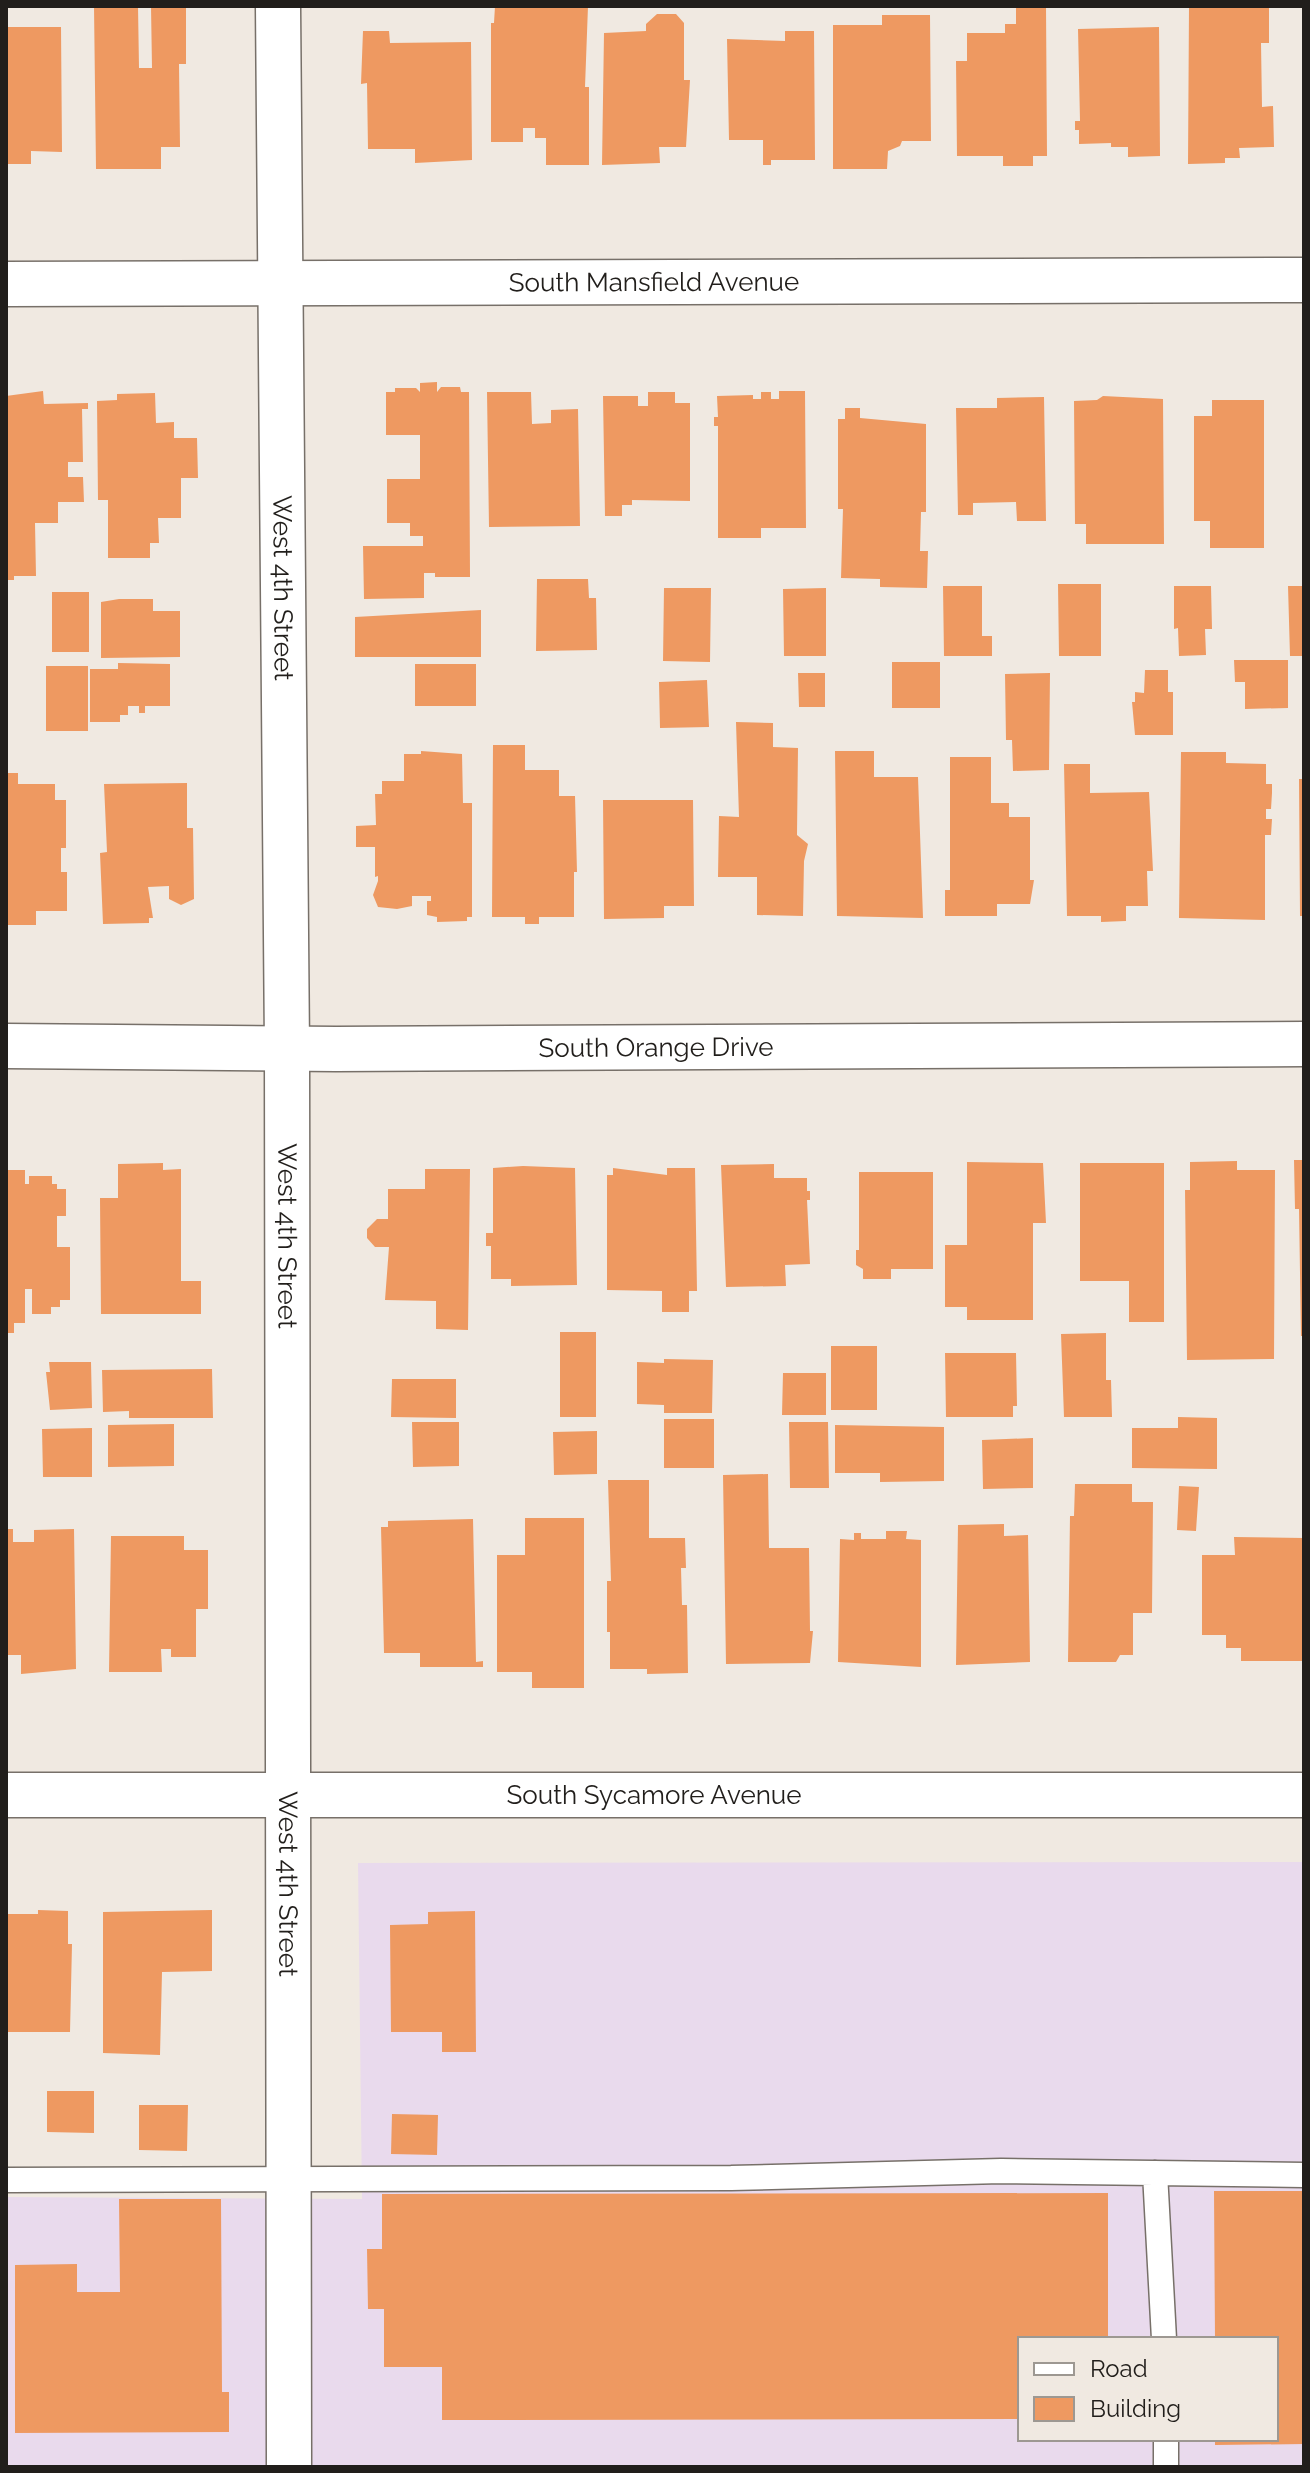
<svg xmlns="http://www.w3.org/2000/svg" width="1310" height="2473" font-family="Raleway,sans-serif">
	<style>
		.commercial { fill: #e9daed; fill-rule: evenodd }
		.building { fill: #ee9961 }
		.lines { fill: none; stroke-linecap: round; stroke-linejoin: round }
		.lane-casing { stroke: #777069; stroke-width: 27 }
		.street-casing { stroke: #777069; stroke-width: 47 }
		.lane { stroke: #fff; stroke-width: 24 }
		.street { stroke: #fff; stroke-width: 44 }
		.labels { text-anchor: middle; stroke-width: 8; stroke-linejoin: round; paint-order: stroke }
		.street-label { font-size: 26px; fill: #211e1b; stroke: #f0e9e1 }
	</style>
	<rect width="100%" height="100%" fill="#f0e9e1"/>
	<path class="commercial" d="M 1304,1862 L 1304,2467 L 6,2467 L 6,2197 L 362,2199 L 358,1863 ZM 1020,2339 L 1276,2339 L 1276,2439 L 1020,2439 Z"/>
	<path class="building" d="M 94,6 L 138,6 L 139,68 L 152,68 L 151,6 L 186,6 L 186,64 L 179,64 L 180,147 L 161,147 L 161,169 L 96,169 Z
		M 495,6 L 588,6 L 585,87 L 589,87 L 589,165 L 546,165 L 546,138 L 535,138 L 535,128 L 523,128 L 523,142 L 491,142 L 491,23 L 494,23 Z
		M 1016,6 L 1046,6 L 1047,156 L 1033,156 L 1033,166 L 1003,166 L 1003,156 L 957,156 L 956,61 L 967,61 L 967,33 L 1005,33 L 1005,24 L 1016,24 Z
		M 1189,6 L 1269,6 L 1269,43 L 1261,43 L 1262,107 L 1273,106 L 1274,147 L 1239,148 L 1240,158 L 1225,158 L 1225,163 L 1188,164 Z
		M 657,14 L 676,14 L 684,23 L 684,80 L 690,80 L 686,147 L 659,147 L 660,163 L 602,165 L 604,33 L 646,31 L 646,24 Z
		M 882,15 L 930,15 L 931,141 L 902,141 L 900,146 L 888,151 L 887,169 L 833,169 L 833,25 L 882,25 Z
		M 6,27 L 61,27 L 62,152 L 31,151 L 31,164 L 6,164 Z
		M 1159,27 L 1160,156 L 1128,157 L 1128,147 L 1111,147 L 1111,143 L 1079,144 L 1079,130 L 1075,130 L 1075,121 L 1080,121 L 1078,29 Z
		M 363,31 L 389,31 L 390,43 L 471,42 L 472,160 L 415,163 L 415,149 L 368,149 L 367,83 L 361,84 Z
		M 785,31 L 814,31 L 815,160 L 771,160 L 771,165 L 763,165 L 763,140 L 729,140 L 727,39 L 785,41 Z
		M 437,382 L 437,392 L 441,387 L 460,387 L 461,392 L 469,392 L 470,577 L 435,577 L 435,573 L 424,573 L 424,598 L 364,599 L 363,546 L 423,546 L 423,536 L 410,536 L 410,523 L 387,523 L 387,479 L 420,479 L 420,435 L 386,435 L 386,392 L 395,392 L 395,388 L 416,388 L 420,392 L 420,383 Z
		M 43,391 L 44,404 L 88,403 L 88,409 L 82,409 L 83,462 L 68,462 L 68,477 L 83,477 L 84,502 L 58,502 L 58,523 L 35,523 L 36,576 L 14,576 L 14,580 L 6,580 L 6,396 Z
		M 779,391 L 805,391 L 806,528 L 761,528 L 761,538 L 718,538 L 718,426 L 714,426 L 714,417 L 718,417 L 717,396 L 753,395 L 753,399 L 761,399 L 761,392 L 771,392 L 771,399 L 779,399 Z
		M 487,392 L 531,392 L 532,424 L 551,423 L 551,410 L 578,409 L 580,526 L 489,527 Z
		M 648,392 L 675,392 L 675,403 L 690,403 L 690,501 L 632,500 L 632,505 L 622,505 L 622,516 L 605,516 L 603,396 L 638,396 L 638,406 L 648,406 Z
		M 155,393 L 156,423 L 174,422 L 174,438 L 197,438 L 198,478 L 181,478 L 181,518 L 158,518 L 159,543 L 150,543 L 150,558 L 108,558 L 108,500 L 98,500 L 97,401 L 117,400 L 117,394 Z
		M 1103,396 L 1163,399 L 1164,544 L 1086,544 L 1086,524 L 1075,524 L 1074,401 L 1097,400 Z
		M 1044,397 L 1046,521 L 1017,521 L 1016,502 L 973,503 L 973,515 L 958,515 L 956,408 L 997,408 L 997,398 Z
		M 1212,400 L 1264,400 L 1264,548 L 1210,548 L 1210,521 L 1194,521 L 1194,416 L 1212,416 Z
		M 845,408 L 860,408 L 860,418 L 926,424 L 926,512 L 921,512 L 920,551 L 928,551 L 927,588 L 880,587 L 880,579 L 841,578 L 843,509 L 838,509 L 838,419 L 845,419 Z
		M 537,579 L 588,579 L 589,598 L 596,598 L 597,650 L 536,651 Z
		M 1058,584 L 1101,584 L 1101,656 L 1059,656 Z
		M 943,586 L 982,586 L 982,636 L 992,636 L 992,656 L 944,656 Z
		M 1174,586 L 1211,586 L 1212,629 L 1205,629 L 1206,655 L 1179,656 L 1178,628 L 1174,629 Z
		M 1288,586 L 1304,586 L 1304,656 L 1290,656 Z
		M 664,588 L 711,588 L 710,662 L 663,661 Z
		M 826,588 L 826,656 L 784,656 L 783,589 Z
		M 52,592 L 89,592 L 89,652 L 52,652 Z
		M 119,599 L 153,599 L 153,611 L 180,611 L 180,657 L 101,658 L 101,602 Z
		M 481,610 L 481,657 L 355,657 L 355,617 Z
		M 1234,660 L 1288,660 L 1288,708 L 1245,709 L 1245,682 L 1235,682 Z
		M 892,662 L 940,662 L 940,708 L 892,708 Z
		M 118,663 L 170,664 L 170,706 L 145,706 L 145,713 L 139,713 L 139,706 L 128,706 L 128,715 L 120,715 L 120,722 L 90,722 L 90,669 L 118,669 Z
		M 415,664 L 476,664 L 476,706 L 415,706 Z
		M 46,666 L 88,666 L 88,731 L 46,731 Z
		M 1145,670 L 1168,670 L 1168,692 L 1173,692 L 1173,735 L 1135,735 L 1132,702 L 1135,702 L 1135,692 L 1144,693 Z
		M 798,673 L 825,673 L 825,707 L 799,707 Z
		M 1050,673 L 1049,770 L 1013,771 L 1012,740 L 1006,740 L 1005,674 Z
		M 707,680 L 709,727 L 660,728 L 659,682 Z
		M 736,722 L 773,723 L 773,747 L 798,748 L 797,835 L 808,844 L 804,861 L 803,916 L 757,915 L 757,877 L 718,877 L 719,816 L 739,817 Z
		M 493,745 L 525,745 L 525,770 L 559,770 L 559,796 L 575,796 L 577,872 L 574,872 L 574,917 L 539,917 L 539,924 L 525,924 L 525,917 L 492,917 Z
		M 421,751 L 462,754 L 463,803 L 472,803 L 472,917 L 467,917 L 467,921 L 437,922 L 437,917 L 427,915 L 427,901 L 431,901 L 431,896 L 412,896 L 412,906 L 397,909 L 378,907 L 373,895 L 378,881 L 378,876 L 375,877 L 375,847 L 356,847 L 356,826 L 376,825 L 375,794 L 382,794 L 382,781 L 404,781 L 404,754 L 421,754 Z
		M 835,751 L 874,751 L 874,777 L 918,777 L 923,918 L 837,916 Z
		M 1181,752 L 1226,752 L 1226,763 L 1266,764 L 1266,784 L 1272,784 L 1272,793 L 1271,809 L 1266,809 L 1266,819 L 1272,819 L 1271,835 L 1265,835 L 1265,920 L 1179,918 Z
		M 950,757 L 991,757 L 991,803 L 1009,803 L 1009,817 L 1030,817 L 1030,880 L 1034,880 L 1030,904 L 997,904 L 997,916 L 945,916 L 945,890 L 950,890 Z
		M 1064,764 L 1090,764 L 1090,793 L 1149,792 L 1153,871 L 1147,871 L 1148,906 L 1126,906 L 1126,921 L 1101,922 L 1101,916 L 1067,916 Z
		M 6,773 L 18,773 L 18,784 L 55,784 L 55,800 L 66,800 L 66,848 L 61,848 L 61,872 L 67,872 L 67,911 L 36,911 L 36,925 L 6,925 Z
		M 1299,779 L 1304,779 L 1304,916 L 1300,916 Z
		M 187,783 L 187,828 L 193,828 L 194,899 L 181,905 L 169,899 L 169,886 L 148,887 L 153,918 L 149,918 L 149,923 L 103,924 L 100,853 L 107,852 L 104,784 Z
		M 603,800 L 693,800 L 694,906 L 664,906 L 664,918 L 604,919 Z
		M 1294,1160 L 1304,1160 L 1304,1336 L 1301,1336 L 1299,1209 L 1295,1209 Z
		M 1237,1161 L 1237,1170 L 1275,1170 L 1274,1359 L 1187,1360 L 1185,1190 L 1190,1190 L 1190,1162 Z
		M 967,1162 L 1043,1163 L 1046,1223 L 1033,1223 L 1033,1320 L 967,1320 L 967,1307 L 945,1307 L 945,1245 L 967,1245 Z
		M 163,1163 L 163,1170 L 181,1169 L 181,1281 L 201,1281 L 201,1314 L 101,1314 L 100,1198 L 118,1198 L 118,1164 Z
		M 1080,1163 L 1164,1163 L 1164,1322 L 1129,1322 L 1129,1281 L 1080,1281 Z
		M 774,1164 L 774,1178 L 807,1178 L 807,1191 L 810,1191 L 810,1200 L 807,1200 L 810,1264 L 785,1265 L 786,1286 L 726,1287 L 721,1165 Z
		M 523,1166 L 575,1168 L 577,1285 L 511,1286 L 511,1279 L 491,1279 L 491,1246 L 486,1246 L 486,1233 L 493,1233 L 493,1168 Z
		M 613,1168 L 667,1175 L 667,1168 L 695,1168 L 697,1291 L 689,1291 L 689,1312 L 662,1312 L 662,1291 L 607,1290 L 607,1175 L 613,1175 Z
		M 425,1169 L 470,1169 L 468,1330 L 436,1329 L 436,1301 L 385,1300 L 389,1247 L 375,1247 L 367,1238 L 367,1229 L 377,1219 L 388,1219 L 388,1189 L 425,1189 Z
		M 6,1170 L 25,1170 L 25,1184 L 29,1184 L 29,1176 L 52,1176 L 52,1184 L 57,1184 L 57,1189 L 66,1189 L 66,1216 L 57,1216 L 57,1247 L 70,1247 L 70,1300 L 60,1300 L 60,1307 L 51,1307 L 51,1314 L 32,1314 L 32,1289 L 25,1289 L 25,1323 L 14,1323 L 14,1333 L 6,1333 Z
		M 859,1172 L 933,1172 L 933,1269 L 891,1269 L 891,1279 L 863,1279 L 863,1269 L 856,1265 L 856,1250 L 859,1250 Z
		M 560,1332 L 596,1332 L 596,1417 L 560,1417 Z
		M 1106,1333 L 1106,1380 L 1111,1380 L 1112,1417 L 1064,1417 L 1061,1334 Z
		M 831,1346 L 877,1346 L 877,1410 L 831,1410 Z
		M 945,1353 L 1016,1353 L 1017,1406 L 1013,1406 L 1013,1417 L 946,1417 Z
		M 664,1359 L 713,1360 L 712,1413 L 664,1413 L 664,1405 L 637,1404 L 637,1362 L 664,1363 Z
		M 49,1362 L 91,1362 L 92,1408 L 50,1410 L 46,1372 L 50,1372 Z
		M 212,1369 L 213,1418 L 129,1418 L 129,1411 L 103,1412 L 102,1370 Z
		M 783,1373 L 826,1373 L 826,1415 L 782,1415 Z
		M 392,1379 L 456,1379 L 456,1418 L 391,1417 Z
		M 1178,1417 L 1217,1418 L 1217,1469 L 1132,1468 L 1132,1428 L 1178,1428 Z
		M 664,1419 L 714,1419 L 714,1468 L 664,1468 Z
		M 412,1422 L 459,1422 L 459,1466 L 413,1467 Z
		M 789,1422 L 828,1422 L 829,1488 L 790,1488 Z
		M 174,1424 L 174,1466 L 108,1467 L 108,1425 Z
		M 835,1425 L 944,1427 L 944,1481 L 880,1482 L 880,1473 L 835,1473 Z
		M 92,1428 L 92,1477 L 43,1477 L 42,1429 Z
		M 597,1431 L 597,1474 L 554,1475 L 553,1432 Z
		M 1033,1438 L 1033,1488 L 983,1489 L 982,1440 Z
		M 768,1474 L 769,1548 L 809,1548 L 810,1631 L 813,1631 L 810,1663 L 726,1664 L 723,1475 Z
		M 608,1480 L 649,1480 L 649,1538 L 685,1538 L 686,1568 L 681,1568 L 682,1605 L 687,1605 L 688,1673 L 647,1674 L 647,1669 L 610,1669 L 610,1632 L 607,1632 L 607,1581 L 611,1581 Z
		M 1075,1484 L 1132,1484 L 1132,1502 L 1153,1502 L 1152,1613 L 1133,1613 L 1133,1655 L 1120,1655 L 1116,1662 L 1068,1662 L 1070,1516 L 1074,1516 Z
		M 1179,1486 L 1199,1487 L 1196,1531 L 1177,1530 Z
		M 525,1518 L 584,1518 L 584,1688 L 532,1688 L 532,1672 L 497,1672 L 497,1555 L 525,1555 Z
		M 473,1519 L 476,1662 L 483,1661 L 483,1667 L 420,1667 L 420,1653 L 384,1653 L 381,1527 L 388,1527 L 388,1521 Z
		M 1004,1524 L 1004,1536 L 1028,1535 L 1030,1662 L 956,1665 L 958,1525 Z
		M 6,1529 L 13,1529 L 13,1542 L 34,1542 L 34,1530 L 74,1529 L 76,1669 L 21,1674 L 21,1655 L 6,1655 Z
		M 886,1531 L 907,1531 L 906,1539 L 921,1540 L 921,1667 L 838,1662 L 840,1539 L 854,1540 L 854,1533 L 861,1533 L 861,1539 L 886,1539 Z
		M 111,1536 L 184,1536 L 184,1550 L 208,1550 L 208,1609 L 196,1609 L 196,1657 L 171,1657 L 171,1649 L 161,1649 L 162,1672 L 109,1672 Z
		M 1234,1537 L 1304,1538 L 1304,1661 L 1241,1661 L 1241,1648 L 1226,1648 L 1226,1635 L 1202,1635 L 1202,1555 L 1235,1555 Z
		M 38,1910 L 68,1911 L 68,1944 L 72,1944 L 70,2032 L 6,2032 L 6,1914 L 38,1914 Z
		M 212,1910 L 212,1971 L 162,1972 L 160,2055 L 103,2053 L 103,1912 Z
		M 475,1911 L 476,2052 L 442,2052 L 442,2032 L 391,2032 L 390,1925 L 428,1924 L 428,1912 Z
		M 47,2091 L 94,2091 L 94,2133 L 47,2132 Z
		M 139,2105 L 188,2105 L 187,2151 L 139,2150 Z
		M 392,2114 L 438,2115 L 437,2155 L 391,2154 Z
		M 1214,2191 L 1304,2191 L 1304,2444 L 1215,2445 L 1215,2439 L 1276,2439 L 1276,2339 L 1215,2339 Z
		M 1108,2193 L 1108,2339 L 1020,2339 L 1020,2419 L 442,2420 L 442,2367 L 384,2367 L 384,2309 L 368,2309 L 367,2249 L 382,2249 L 382,2194 Z
		M 119,2199 L 221,2199 L 222,2392 L 229,2392 L 229,2432 L 15,2433 L 15,2265 L 77,2264 L 77,2292 L 120,2292 Z"/>
	<g class="lines">
		<g class="lane-casing">
			<path id="lane" d="M 1155,2173 L 1164,2339
				M 6,2180 L 731,2178 L 1001,2171 L 1304,2175
				M 1166,2439 L 1166,2467"/>
		</g>
		<g class="street-casing">
			<g id="street">
				<path id="s1" d="M 278,6 L 287,1049 L 289,2467"/>
				<path id="s2" d="M 6,284 L 1304,280"/>
				<path id="s3" d="M 6,1046 L 336,1049 L 1304,1044"/>
				<path id="s4" d="M 6,1795 L 1304,1795"/>
			</g>
		</g>
		<use href="#lane" class="lane"/>
		<use href="#street" class="street"/>
	</g>
	<g class="labels">
		<g class="street-label">
			<text dy="9" stroke="none"><textPath href="#s2" startOffset="648">South Mansfield Avenue</textPath></text>
			<text dy="9" stroke="none"><textPath href="#s1" startOffset="582">West 4th Street</textPath></text>
			<text dy="9" stroke="none"><textPath href="#s3" startOffset="650">South Orange Drive</textPath></text>
			<text dy="9" stroke="none"><textPath href="#s1" startOffset="1230">West 4th Street</textPath></text>
			<text dy="9" stroke="none"><textPath href="#s4" startOffset="648">South Sycamore Avenue</textPath></text>
			<text dy="9" stroke="none"><textPath href="#s1" startOffset="1878">West 4th Street</textPath></text>
		</g>
	</g>
	<rect width="1310" height="2473" fill="none" stroke="#211e1b" stroke-width="16"/>
	<rect x="1018" y="2337" width="260" height="104" fill="#f0e9e1" stroke="#9d9892" stroke-width="2"/>
	<rect x="1034" y="2363" width="40" height="12" fill="#ffffff" stroke="#9d9892" stroke-width="2"/>
	<text x="1090" y="2377" font-size="24" fill="#211e1b">Road</text>
	<rect x="1034" y="2397" width="40" height="24" fill="#ee9961" stroke="#9d9892" stroke-width="2"/>
	<text x="1090" y="2417" font-size="24" fill="#211e1b">Building</text>
</svg>
